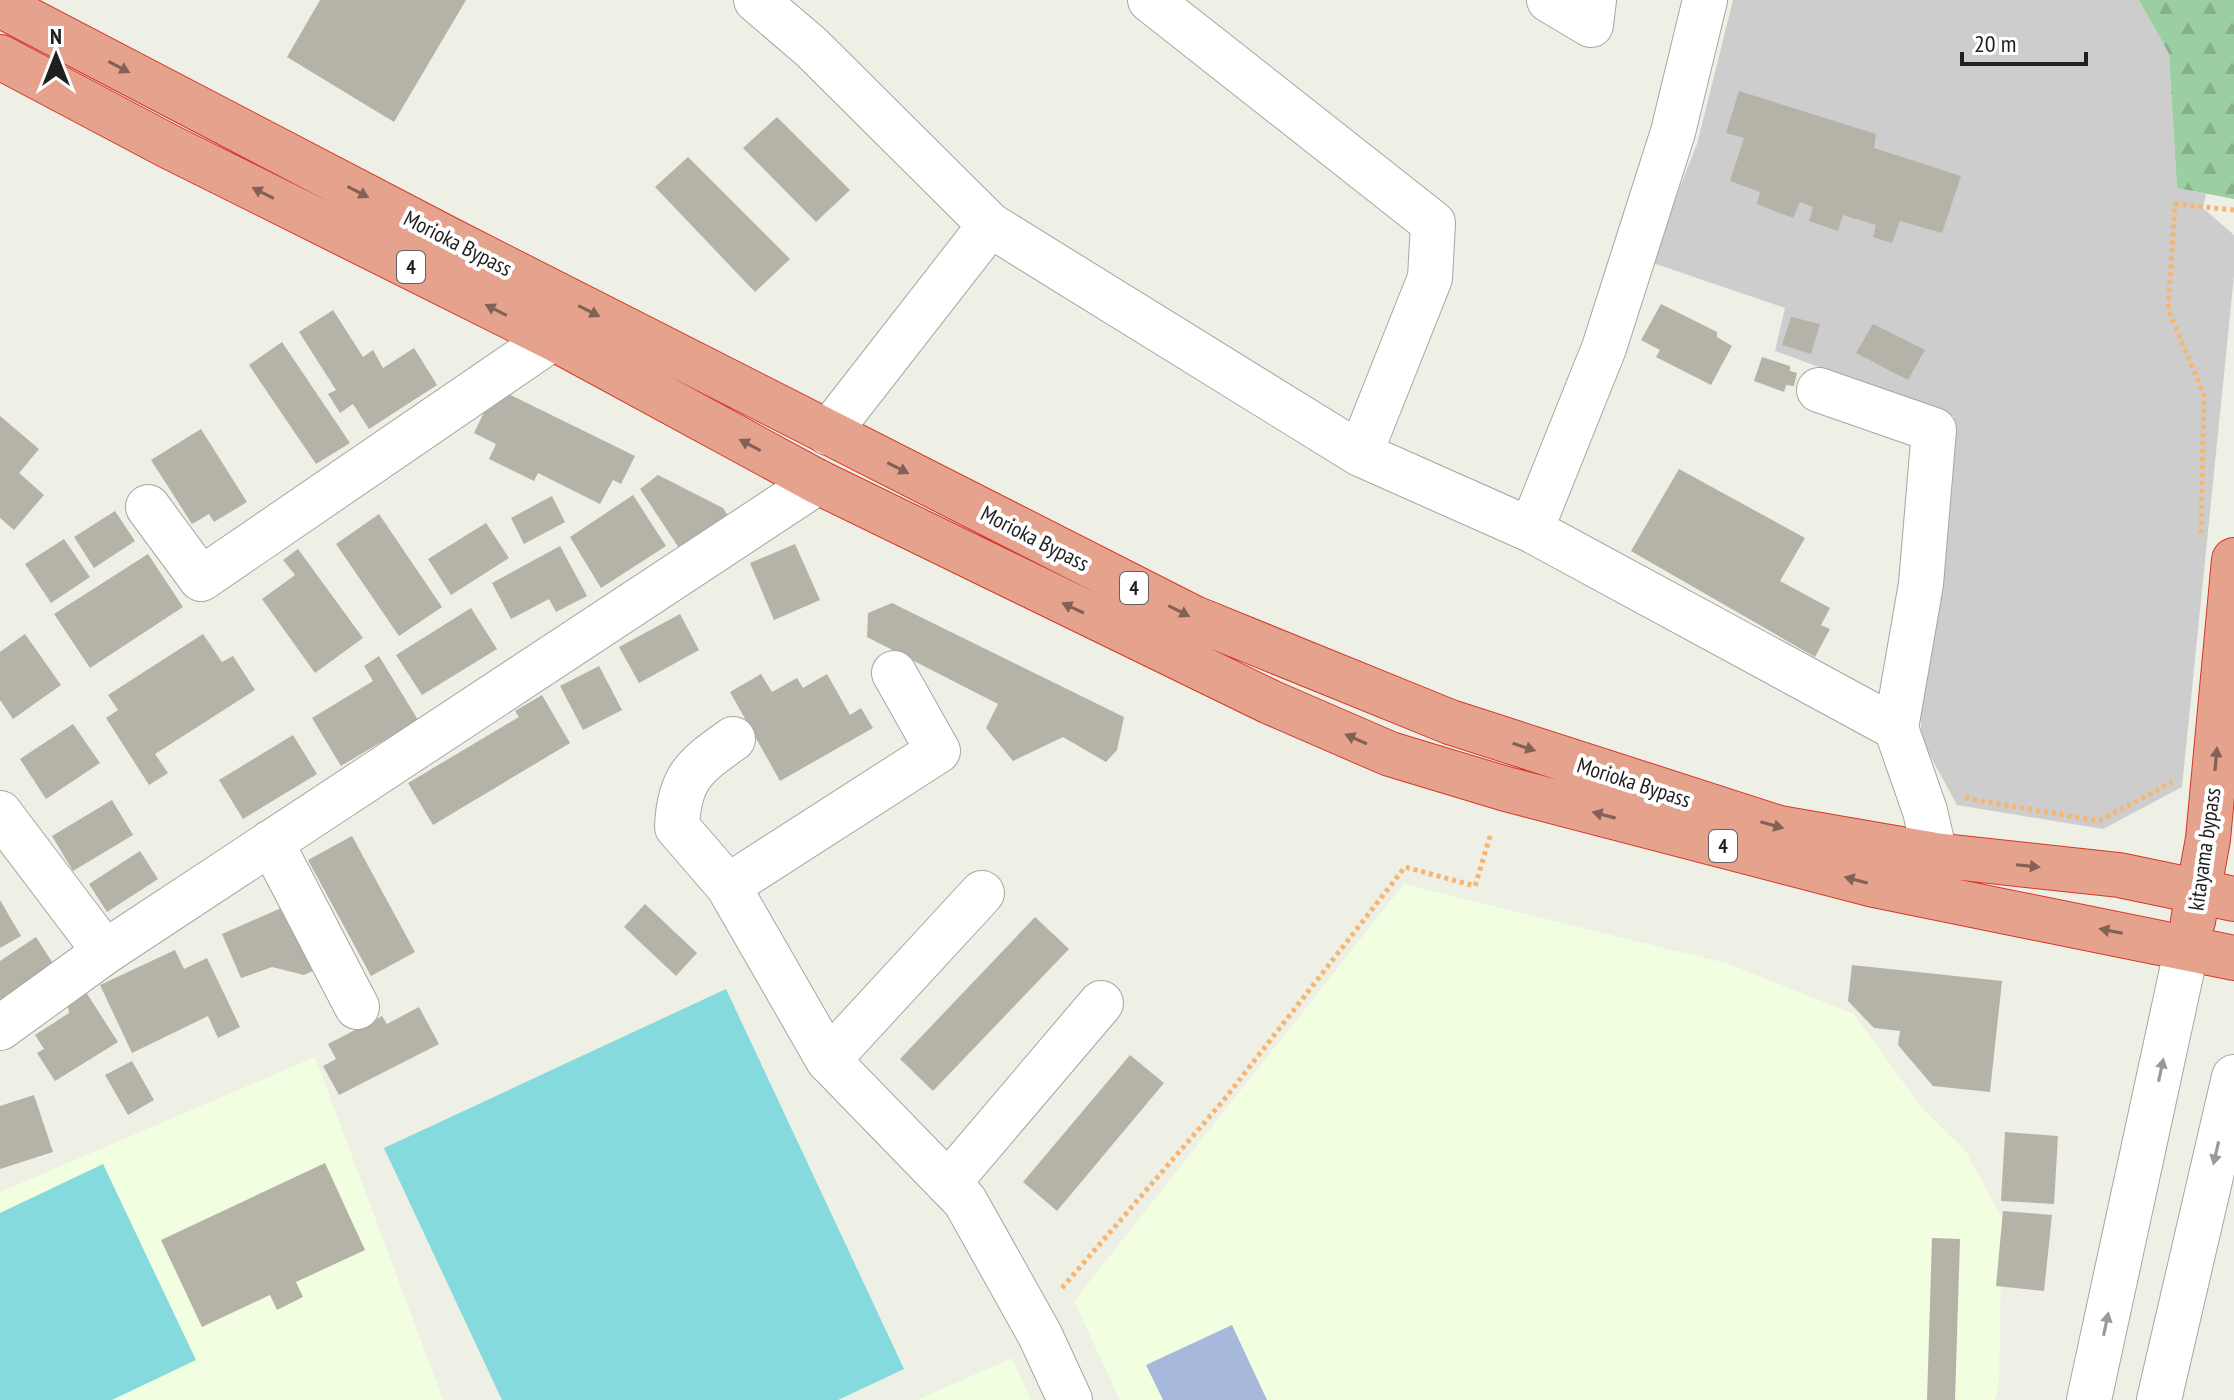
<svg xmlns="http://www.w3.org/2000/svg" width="2234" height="1400" font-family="'PT Sans Narrow',sans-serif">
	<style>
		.education { fill: #f1fedf }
		.religious { fill: #cdcdcd }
		.forest { fill: url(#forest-firs) }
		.pitch { fill: #85dadd }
		.water { fill: #a6b9dc }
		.building { fill: #b5b3a8 }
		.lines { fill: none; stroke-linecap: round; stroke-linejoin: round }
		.minor-casing { stroke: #a6a6a6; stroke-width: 46 }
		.highway-casing { stroke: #d73628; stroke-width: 46 }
		.path { stroke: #f7b66f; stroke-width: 5; stroke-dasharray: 4 4; stroke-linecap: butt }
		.minor { stroke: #fff; stroke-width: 44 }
		.highway { stroke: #e5a38e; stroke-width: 44 }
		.oneway { fill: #826156 }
		.oneway2 { fill: #9a9a9a }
		.labels { text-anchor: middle; stroke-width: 8; stroke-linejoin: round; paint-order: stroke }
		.shield { fill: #fff; stroke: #626262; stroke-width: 2 }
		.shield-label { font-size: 20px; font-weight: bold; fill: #1f1f1f }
		.street-label { font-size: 22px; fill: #1f1f1f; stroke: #fff }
	</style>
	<defs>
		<pattern id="forest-firs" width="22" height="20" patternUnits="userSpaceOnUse" patternTransform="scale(2)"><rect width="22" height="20" fill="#9bcea1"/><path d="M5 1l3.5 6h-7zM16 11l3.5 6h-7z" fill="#85b08a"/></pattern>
	</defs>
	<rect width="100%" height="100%" fill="#eeefe5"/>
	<path class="education" d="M 1404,884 L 1726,963 L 1854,1014 L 1922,1108 L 1965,1150 L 2002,1218 L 1999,1386 L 1995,1400 L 1120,1400 L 1074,1301 Z
		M 315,1057 L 443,1400 L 0,1400 L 0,1192 Z
		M 1012,1358 L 1031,1400 L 917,1400 Z"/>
	<path class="religious" d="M 1733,0 L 2139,0 L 2169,54 L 2177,188 L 2206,194 L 2203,208 L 2234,235 L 2234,276 L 2182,787 L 2103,829 L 1957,805 L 1921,739 L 1921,666 L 1935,594 L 1954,416 L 1775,351 L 1785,308 L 1650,262 L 1697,144 Z"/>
	<path class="forest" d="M 2139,0 L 2234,0 L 2234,199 L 2177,188 L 2169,54 Z"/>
	<path class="pitch" d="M 726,989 L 904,1369 L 838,1400 L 502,1400 L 384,1148 Z
		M 103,1164 L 196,1360 L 112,1400 L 0,1400 L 0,1213 Z"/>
	<path class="water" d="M 1232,1325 L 1267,1400 L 1163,1400 L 1146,1365 Z"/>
	<path class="building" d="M 320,0 L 466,0 L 394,122 L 287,57 Z
		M 1739,91 L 1876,134 L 1874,148 L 1961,176 L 1942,233 L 1900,221 L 1892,243 L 1873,237 L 1876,225 L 1843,215 L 1838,231 L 1809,221 L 1813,207 L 1800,202 L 1793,218 L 1757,204 L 1760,192 L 1730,181 L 1744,138 L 1726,133 Z
		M 777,117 L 850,190 L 816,222 L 743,148 Z
		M 688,157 L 790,259 L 755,292 L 655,187 Z
		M 1661,304 L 1717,332 L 1717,337 L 1732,346 L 1711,385 L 1656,357 L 1660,350 L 1641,340 Z
		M 333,310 L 363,357 L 373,350 L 383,368 L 414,348 L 437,385 L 369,429 L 353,404 L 340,413 L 328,394 L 336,390 L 299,332 Z
		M 1791,317 L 1820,324 L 1811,354 L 1782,345 Z
		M 1873,324 L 1925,350 L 1908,380 L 1856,353 Z
		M 282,342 L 350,443 L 316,464 L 249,365 Z
		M 1762,357 L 1790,366 L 1790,371 L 1797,373 L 1794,386 L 1786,385 L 1784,392 L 1754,381 Z
		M 496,388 L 635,456 L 621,484 L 613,480 L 600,504 L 538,473 L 534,481 L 489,459 L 496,444 L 474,433 Z
		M 0,416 L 39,449 L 19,473 L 44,495 L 14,530 L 0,518 Z
		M 201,429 L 247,502 L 214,522 L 209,514 L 192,524 L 151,460 Z
		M 1679,469 L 1805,538 L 1780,581 L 1830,608 L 1821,625 L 1830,629 L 1815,657 L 1631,551 Z
		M 658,475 L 723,508 L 730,519 L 681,551 L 640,489 Z
		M 633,495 L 666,546 L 601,588 L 570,537 Z
		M 552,496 L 565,522 L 524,544 L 511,518 Z
		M 115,511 L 135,541 L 94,568 L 74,537 Z
		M 379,514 L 442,607 L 399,636 L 336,544 Z
		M 486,523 L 509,558 L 451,595 L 428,559 Z
		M 64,539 L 90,577 L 51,603 L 25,564 Z
		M 795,544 L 820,600 L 774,620 L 750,563 Z
		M 560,546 L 587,596 L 556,612 L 549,599 L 511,619 L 492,583 Z
		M 298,549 L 363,638 L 315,673 L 262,599 L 295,575 L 283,560 Z
		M 148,554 L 183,607 L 90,668 L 54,614 Z
		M 892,603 L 1124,717 L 1117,750 L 1106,762 L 1063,737 L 1013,761 L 986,728 L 998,704 L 867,637 L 868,613 Z
		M 471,608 L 497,649 L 422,695 L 396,655 Z
		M 680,614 L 699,650 L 639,683 L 619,647 Z
		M 25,634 L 61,685 L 13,719 L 0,700 L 0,652 Z
		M 203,634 L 222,662 L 233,656 L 255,690 L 155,754 L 168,773 L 149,785 L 106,718 L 118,710 L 108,695 Z
		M 379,656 L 418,720 L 341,766 L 312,718 L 373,681 L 364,666 Z
		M 599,666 L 622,710 L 583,730 L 560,686 Z
		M 761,674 L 772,692 L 797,678 L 803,688 L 827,674 L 850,715 L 861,708 L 873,728 L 780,781 L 730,692 Z
		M 542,695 L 570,743 L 433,825 L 408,783 L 519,717 L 515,711 Z
		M 73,724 L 100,763 L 46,799 L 20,759 Z
		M 293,735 L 317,774 L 243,819 L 219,780 Z
		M 112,800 L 133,835 L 73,871 L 52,836 Z
		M 352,836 L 415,952 L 371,976 L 308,860 Z
		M 140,851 L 158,879 L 107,912 L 89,884 Z
		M 0,900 L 21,936 L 0,948 Z
		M 645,904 L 697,953 L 676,976 L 624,927 Z
		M 288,905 L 321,967 L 304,975 L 272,967 L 241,978 L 222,934 Z
		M 1035,917 L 1069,949 L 933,1091 L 900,1059 Z
		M 36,937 L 54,965 L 0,1001 L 0,961 Z
		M 175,950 L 184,969 L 207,958 L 240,1027 L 218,1038 L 208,1016 L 132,1053 L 100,985 Z
		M 1852,965 L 2002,981 L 1990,1092 L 1933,1086 L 1898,1045 L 1900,1031 L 1874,1028 L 1848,1001 Z
		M 84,989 L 118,1042 L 55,1081 L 37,1053 L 44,1049 L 35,1035 L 69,1013 L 67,1000 Z
		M 419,1007 L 439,1044 L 339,1095 L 323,1066 L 336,1059 L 328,1044 L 382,1016 L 387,1024 Z
		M 1130,1055 L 1164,1083 L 1057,1211 L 1023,1182 Z
		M 132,1061 L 154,1100 L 128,1115 L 105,1075 Z
		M 34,1095 L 53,1152 L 0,1169 L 0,1106 Z
		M 2005,1132 L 2058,1136 L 2054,1204 L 2001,1201 Z
		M 325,1163 L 365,1250 L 296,1282 L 303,1297 L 277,1310 L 270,1295 L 202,1327 L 161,1240 Z
		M 2003,1211 L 2052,1215 L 2044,1291 L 1996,1286 Z
		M 1932,1238 L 1960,1239 L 1955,1400 L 1927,1400 Z"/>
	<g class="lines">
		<g class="minor-casing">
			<path id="minor" d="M 756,0 L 811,47 L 990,225 L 1360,454 L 1531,530 L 1896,728 L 1925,811 L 1935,855
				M 1150,0 L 1433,223 L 1430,278 L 1360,454
				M 1549,0 L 1591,25 L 1594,0
				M 1819,390 L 1934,430 L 1921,584 L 1896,728
				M 828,433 L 990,225
				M 148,507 L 201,579 L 553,338
				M 1531,530 L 1604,348 L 1673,132 L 1705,0
				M 733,739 C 695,766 679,777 677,827 L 728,886 L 828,1060 L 965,1201 L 1040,1335 L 1070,1400
				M 0,813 L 105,952
				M 271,842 L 357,1007
				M 728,886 L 938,751 L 894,673
				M 0,1028 L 105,952 L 818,482
				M 828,1060 L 982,893
				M 949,1182 L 1101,1003
				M 2089,1400 L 2187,947
				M 2159,1400 L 2234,1077"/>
		</g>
		<g class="highway-casing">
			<path id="highway" d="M 0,5 L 450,240 L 1194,618 L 1450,722 L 1779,828 L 1935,855 L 2119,875 L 2234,899
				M 0,57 L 168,146 L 553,338 L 818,482 L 1270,702 L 1390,754 L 1506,789 L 1874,885 L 2234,958
				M 2193,921 L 2208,839 L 2234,560"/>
		</g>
		<path class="path" d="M 2201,533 L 2204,395 L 2168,309 L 2175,204 L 2234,210
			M 1965,798 L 2099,821 L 2172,782
			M 1062,1288 L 1223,1101 L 1405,867 L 1475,886 L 1491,833"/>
		<use href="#minor" class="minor"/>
		<use href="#highway" class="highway"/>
	</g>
	<defs><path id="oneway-solid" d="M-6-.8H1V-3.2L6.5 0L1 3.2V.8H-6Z" transform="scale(2)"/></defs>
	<g class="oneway">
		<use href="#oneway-solid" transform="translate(119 67) rotate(28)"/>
		<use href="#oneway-solid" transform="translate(358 192) rotate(28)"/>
		<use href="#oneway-solid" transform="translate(263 193) rotate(-153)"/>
		<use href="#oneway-solid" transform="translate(496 310) rotate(-153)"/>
		<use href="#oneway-solid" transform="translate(589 311) rotate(27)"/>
		<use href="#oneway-solid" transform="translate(750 445) rotate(-152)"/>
		<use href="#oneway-solid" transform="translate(898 468) rotate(27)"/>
		<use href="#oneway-solid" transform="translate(1073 608) rotate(-155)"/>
		<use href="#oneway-solid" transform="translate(1179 611) rotate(27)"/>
		<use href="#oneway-solid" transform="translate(1356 739) rotate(-156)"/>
		<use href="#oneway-solid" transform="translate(1524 747) rotate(18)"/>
		<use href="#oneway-solid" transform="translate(2216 759) rotate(-85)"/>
		<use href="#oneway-solid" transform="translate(1604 815) rotate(-165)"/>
		<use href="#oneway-solid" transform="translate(1772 825) rotate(16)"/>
		<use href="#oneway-solid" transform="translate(2028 866) rotate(6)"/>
		<use href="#oneway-solid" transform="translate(1856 880) rotate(-165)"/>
		<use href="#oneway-solid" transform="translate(2111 931) rotate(-169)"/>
	</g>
	<g class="oneway2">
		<use href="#oneway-solid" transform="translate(2161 1070) rotate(-78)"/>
		<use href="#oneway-solid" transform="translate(2216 1153) rotate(103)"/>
		<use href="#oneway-solid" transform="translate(2106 1324) rotate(-78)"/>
	</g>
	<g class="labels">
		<g class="shield">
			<rect x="397" y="251" width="28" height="32" rx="6"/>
			<rect x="1120" y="572" width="28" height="32" rx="6"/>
			<rect x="1709" y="830" width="28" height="32" rx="6"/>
		</g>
		<g class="shield-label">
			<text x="411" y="274">4</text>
			<text x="1134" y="595">4</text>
			<text x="1723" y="853">4</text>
		</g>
		<g class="street-label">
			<text transform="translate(458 243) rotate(27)" y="8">Morioka Bypass</text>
			<text transform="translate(1035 538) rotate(27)" y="8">Morioka Bypass</text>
			<text transform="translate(1634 782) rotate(18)" y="8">Morioka Bypass</text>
			<text transform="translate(2204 849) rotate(-82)" y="8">kitayama bypass</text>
		</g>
	</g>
	<g transform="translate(56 56)" stroke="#ffffff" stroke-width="6" paint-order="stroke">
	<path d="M0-6L14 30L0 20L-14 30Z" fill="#1f1f1f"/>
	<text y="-12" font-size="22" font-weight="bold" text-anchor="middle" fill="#1f1f1f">N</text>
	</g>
	<path d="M1962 52v12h124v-12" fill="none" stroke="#1f1f1f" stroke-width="4"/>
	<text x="1974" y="52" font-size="24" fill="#1f1f1f" stroke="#ffffff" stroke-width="6" paint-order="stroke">20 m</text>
</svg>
